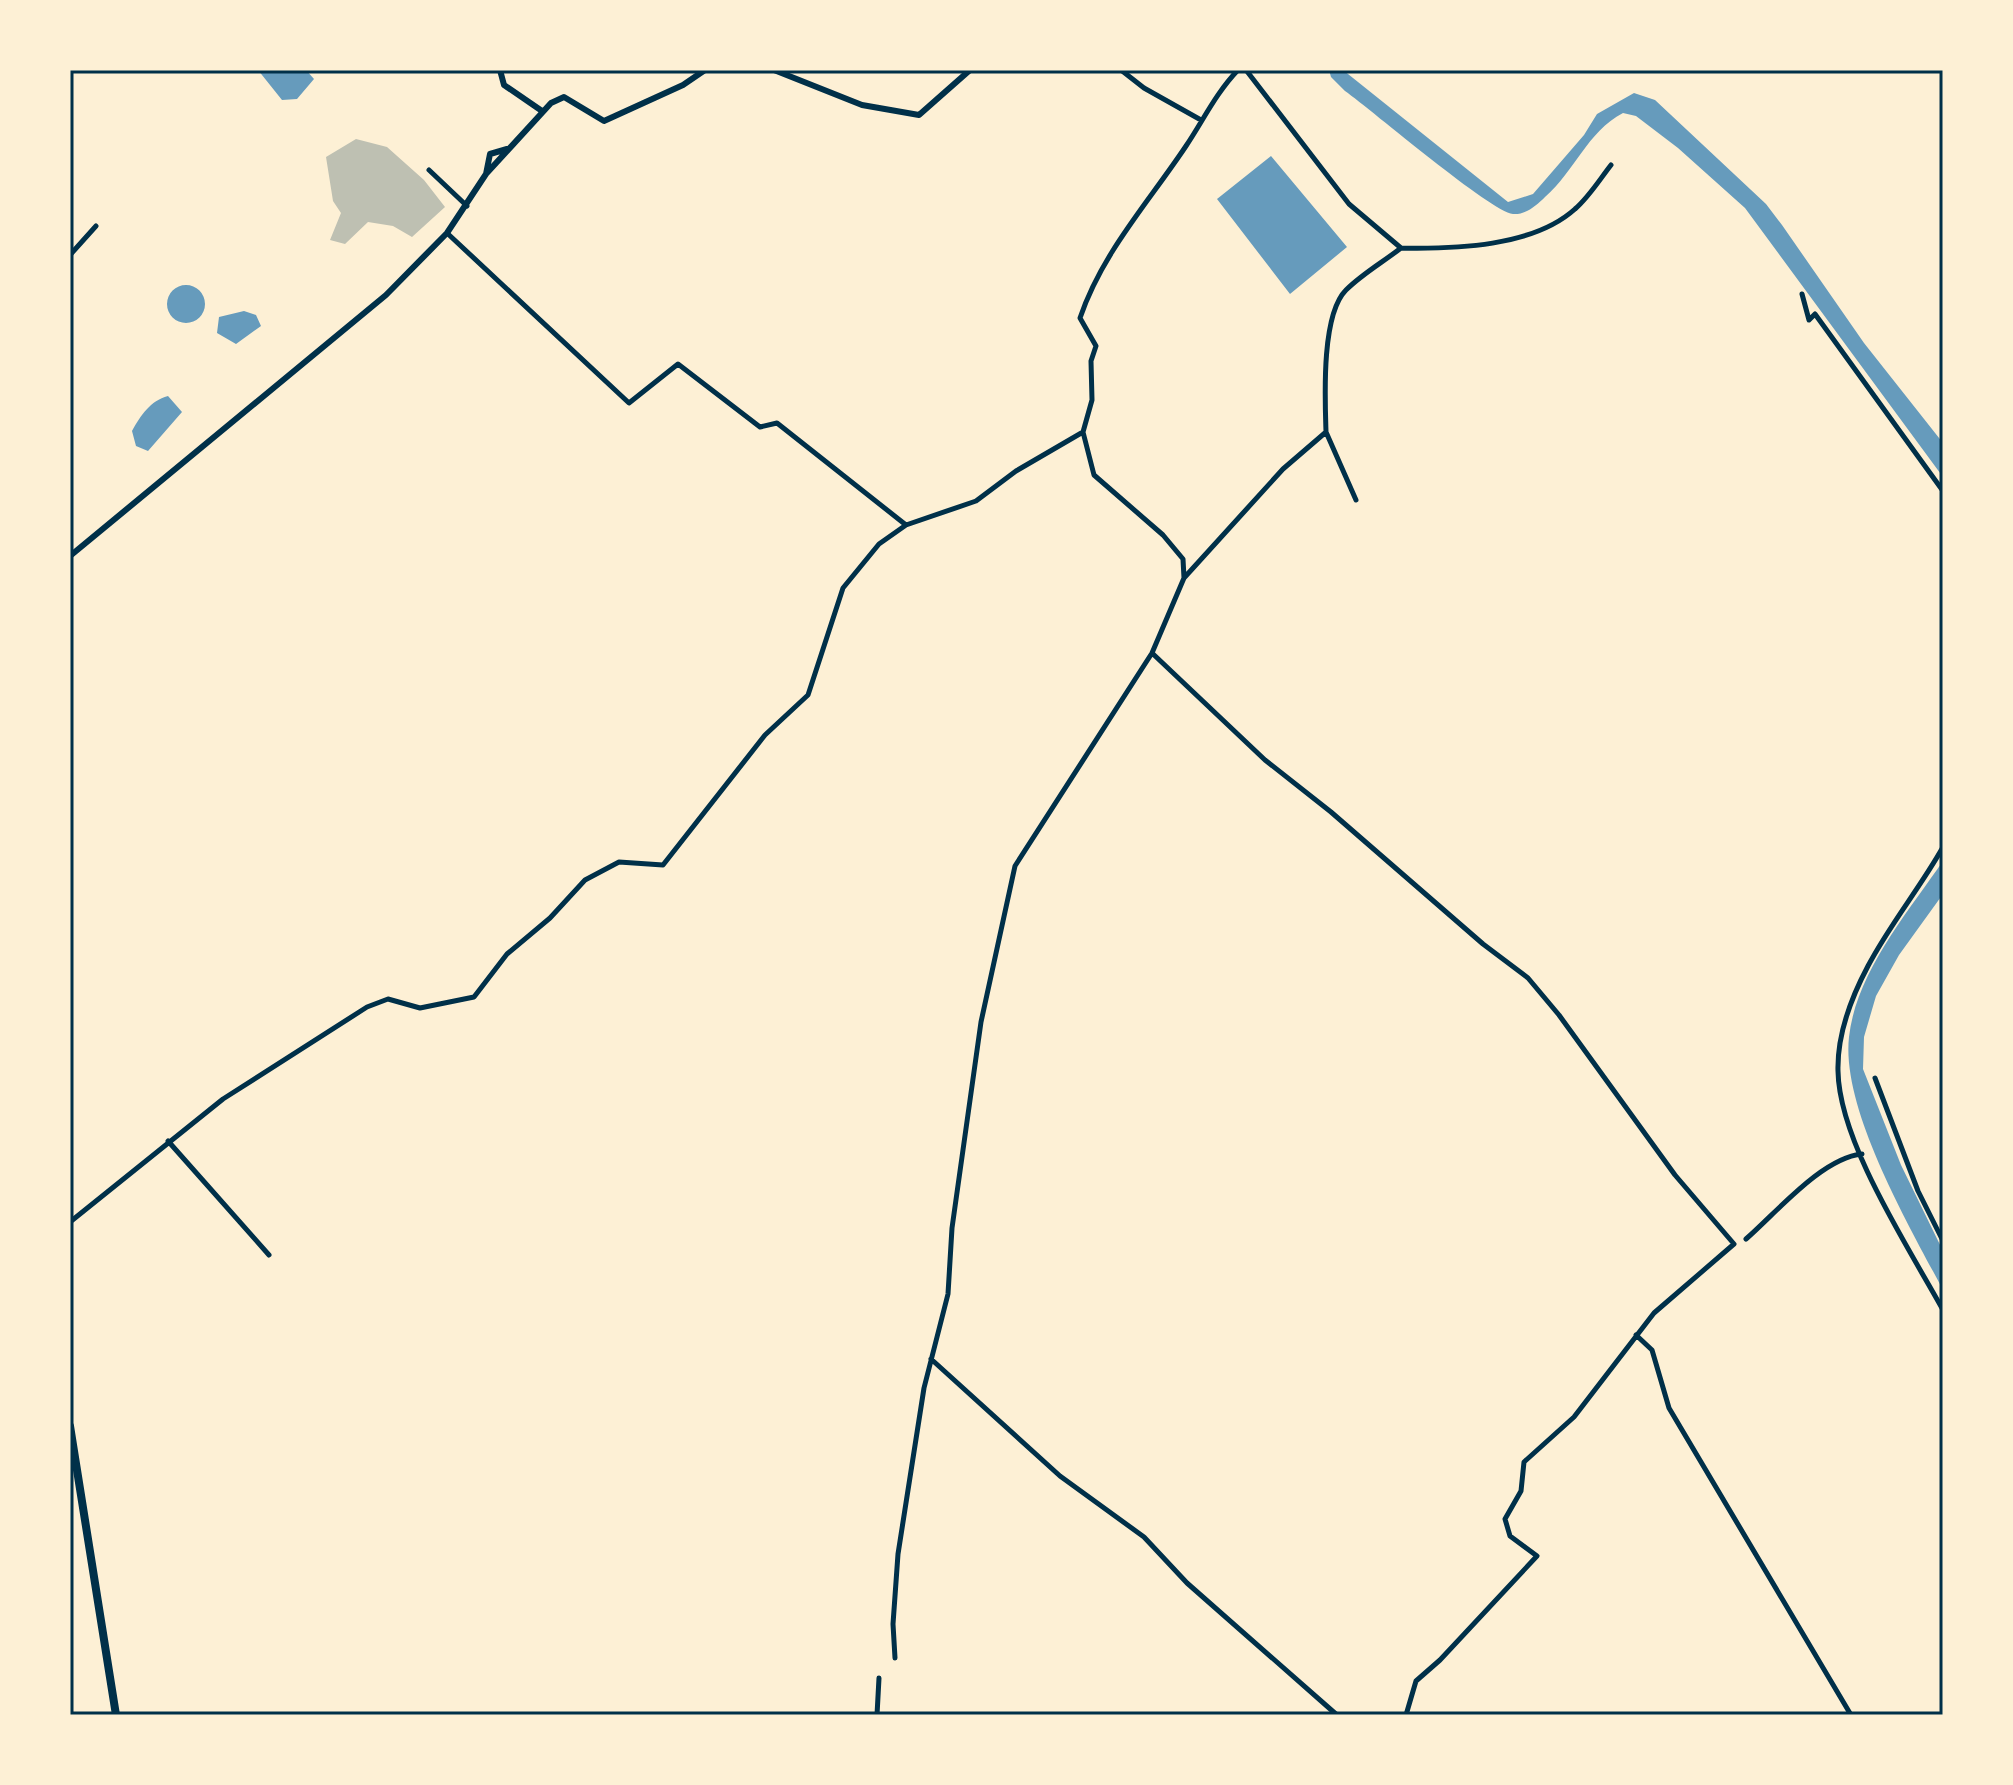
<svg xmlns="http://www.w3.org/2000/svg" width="2013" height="1785" font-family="'DejaVu Sans',sans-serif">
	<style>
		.water { fill: #669bbc }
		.building { fill: #bec0b2 }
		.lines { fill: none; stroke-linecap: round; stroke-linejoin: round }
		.minor { stroke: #003049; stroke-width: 5 }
		.tertiary { stroke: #003049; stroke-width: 6 }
		.trunk { stroke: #003049; stroke-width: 8 }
		.neatline { fill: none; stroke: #003049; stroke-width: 3 }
	</style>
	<rect width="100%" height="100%" fill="#fdf0d5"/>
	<path class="water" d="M 258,70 L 306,70 L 314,79 L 297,99 L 282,100 Z
		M 1329,70 L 1343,70 L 1508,202 L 1533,194 L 1584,135 L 1597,114 L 1634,93 L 1655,100 L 1766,204 L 1782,225 L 1864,343 L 1943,443 L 1943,477 L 1745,208 L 1678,148 L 1636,116 L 1623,113 C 1587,132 1575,171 1545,197 C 1537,205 1526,215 1513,214 C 1491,212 1373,111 1345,91 L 1331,77 Z
		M 1271,156 L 1347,247 L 1290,294 L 1217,199 Z
		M167 304a19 19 0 1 1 38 0a19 19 0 1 1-38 0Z
		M 244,311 L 256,315 L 261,326 L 236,344 L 217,333 L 219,317 Z
		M 168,396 L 182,412 L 148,451 L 136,446 L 132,431 C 141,415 150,401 168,396 Z
		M 1943,861 L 1943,894 L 1899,955 L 1876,996 L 1864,1037 L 1863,1069 L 1901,1165 L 1943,1251 L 1943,1290 C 1909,1225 1841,1109 1849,1037 C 1856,973 1908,912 1943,861 Z"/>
	<path class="building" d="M 356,139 L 387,147 L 424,180 L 445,207 L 412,237 L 393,226 L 368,222 L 345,244 L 330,240 L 341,213 L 333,201 L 326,157 Z"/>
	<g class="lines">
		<path class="minor" d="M 1121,70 L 1144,88 L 1201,120
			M 429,170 L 467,206
			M 447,233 L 629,403 L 678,364 L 760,427 L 777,423 L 906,525
			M 1401,248 C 1455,249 1533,247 1575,209 C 1589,197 1600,179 1611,165
			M 70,255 L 96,226
			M 1802,294 L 1809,320 L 1815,314 L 1943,491
			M 1326,432 L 1356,500
			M 1184,578 L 1283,469 L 1326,432 C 1325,399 1321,315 1346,290 C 1362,274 1383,262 1401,248 L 1349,204 L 1246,70
			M 1152,653 L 1265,760 L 1331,812 L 1483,944 L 1528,978 L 1559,1015 L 1675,1175 L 1734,1244 L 1654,1313 L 1574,1417 L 1524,1462 L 1521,1491 L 1505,1519 L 1510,1536 L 1537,1556 L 1440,1660 L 1416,1681 L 1406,1715
			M 1943,847 C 1920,888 1890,924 1868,966 C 1851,998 1837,1034 1838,1071 C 1839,1142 1909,1248 1943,1310
			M 1875,1078 L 1918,1191 L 1943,1241
			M 168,1141 L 269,1255
			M 70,1222 L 223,1099 L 367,1007 L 388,999 L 420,1008 L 474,997 L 507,954 L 550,918 L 585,880 L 619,862 L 663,865 L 765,735 L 808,695 L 843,588 L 879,544 L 906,525 L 976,501 L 1016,471 L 1083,432
			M 1746,1239 C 1777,1212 1822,1158 1862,1154
			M 1636,1335 L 1652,1350 L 1669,1408 L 1851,1715
			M 931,1359 L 1060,1476 L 1144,1537 L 1187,1583 L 1337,1715
			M 895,1658 L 893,1624 L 898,1554 L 924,1388 L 948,1294 L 952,1228 L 981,1022 L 1015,866 L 1152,653 L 1184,578 L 1183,559 L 1163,535 L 1094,475 L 1083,432 L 1092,400 L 1091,361 L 1096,346 L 1080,318 C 1102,253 1148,203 1186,146 C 1204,119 1216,93 1238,70
			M 877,1715 L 879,1678"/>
		<path class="tertiary" d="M 500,70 L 504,85 L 542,111
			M 774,70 L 862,105 L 919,115 L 970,70
			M 486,174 L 490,154 L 507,149
			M 70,556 L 386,295 L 447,233 L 486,174 L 551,103 L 564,97 L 604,121 L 683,85 L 705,70"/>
		<path class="trunk" d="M 70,1426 L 116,1715"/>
	</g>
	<rect width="2013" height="1785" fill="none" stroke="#fdf0d5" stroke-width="144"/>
	<rect x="72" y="72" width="1869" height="1641" class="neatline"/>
</svg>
